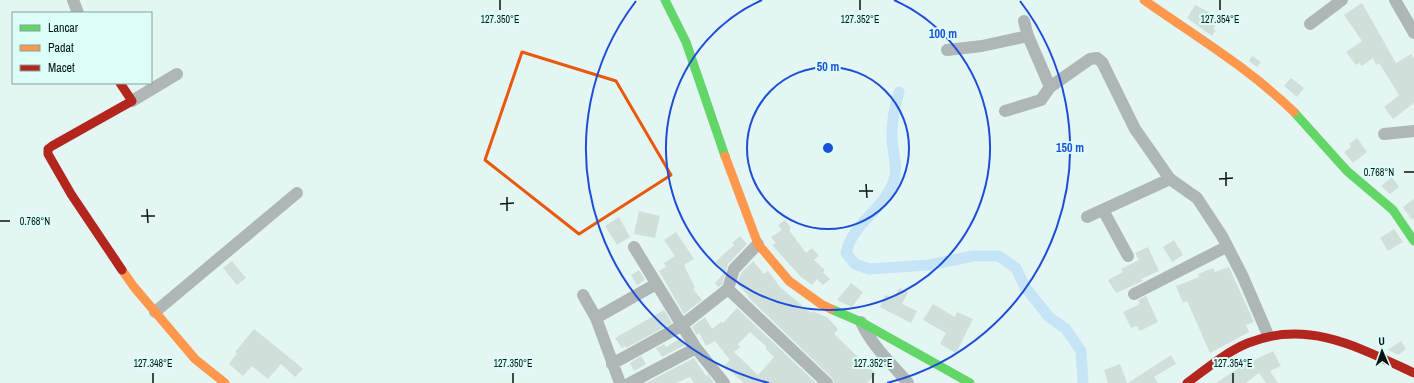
<svg xmlns="http://www.w3.org/2000/svg" width="1414" height="383" font-family="'Archivo Narrow',sans-serif">
	<style>
		.lines { fill: none; stroke-linecap: round; stroke-linejoin: round }
		.canal { stroke: #c5e4f5; stroke-width: 11 }
		.building { fill: #d1dfda; fill-rule: evenodd }
		.street { stroke: #afb6b7; stroke-width: 12 }
		.fast { stroke: #63d668; stroke-width: 9 }
		.slow { stroke: #ff974d; stroke-width: 9 }
		.jam { stroke: #b3261e; stroke-width: 9 }
		.marked { fill: none; stroke: #e8590c; stroke-width: 3; stroke-linejoin: round }
		.ticks { fill: none; stroke: #061513; stroke-width: 1.5 }
		.ring { fill: none; stroke: #1d4ed8; stroke-width: 2 }
		.ticks-label { font-size: 10px; text-anchor: middle; fill: #061513; stroke: #dcfef9; stroke-width: 4; stroke-linejoin: round; paint-order: stroke }
		.centre { fill: #1d4ed8; stroke: #dcfef9; stroke-width: 2 }
		.ring-label { font-size: 12px; text-anchor: middle; font-weight: bold; fill: #1d4ed8; stroke: #dcfef9; stroke-width: 4; stroke-linejoin: round; paint-order: stroke }
	</style>
	<rect width="100%" height="100%" fill="#e4f6f3"/>
	<g class="lines">
		<path class="canal" d="M 899,92 C 894,109 891,123 892,140 C 893,152 898,169 894,180 C 885,209 853,222 846,253 L 855,264 L 869,269 L 929,265 L 973,256 L 999,256 L 1016,268 L 1025,287 L 1049,317 L 1066,329 L 1081,351 L 1083,383"/>
	</g>
	<path class="building" d="M 1362,3 L 1396,63 L 1411,54 L 1414,59 L 1414,103 L 1393,119 L 1384,107 L 1399,95 L 1379,63 L 1376,65 L 1373,58 L 1362,66 L 1359,63 L 1356,65 L 1346,52 L 1362,41 L 1344,15 Z
		M 1195,5 L 1220,18 L 1213,29 L 1216,30 L 1212,36 L 1187,18 Z
		M 1252,56 L 1261,62 L 1257,67 L 1249,61 Z
		M 1291,78 L 1304,88 L 1297,97 L 1284,86 Z
		M 1357,138 L 1367,152 L 1353,163 L 1344,152 L 1351,147 L 1349,144 Z
		M 1392,177 L 1399,187 L 1390,194 L 1381,186 Z
		M 1414,199 L 1414,218 L 1412,220 L 1403,207 Z
		M 639,211 L 660,216 L 655,238 L 634,234 Z
		M 619,217 L 630,237 L 617,245 L 605,226 Z
		M 785,220 L 791,228 L 789,230 L 806,253 L 812,248 L 819,256 L 814,260 L 825,270 L 823,272 L 830,279 L 823,285 L 817,279 L 812,285 L 801,277 L 772,245 L 776,243 L 771,237 L 782,230 L 778,225 Z
		M 1394,229 L 1403,242 L 1388,251 L 1380,238 Z
		M 676,232 L 694,259 L 684,265 L 695,288 L 693,289 L 702,300 L 684,314 L 659,271 L 666,267 L 664,263 L 675,256 L 664,240 Z
		M 740,236 L 747,244 L 728,264 L 722,285 L 718,287 L 715,283 L 725,272 L 715,262 L 734,245 L 732,243 Z
		M 1174,240 L 1183,255 L 1172,262 L 1163,247 Z
		M 1148,247 L 1159,271 L 1141,279 L 1143,281 L 1116,293 L 1108,280 L 1123,272 L 1121,269 L 1139,260 L 1135,253 Z
		M 232,261 L 246,278 L 237,285 L 223,268 Z
		M 753,261 L 764,274 L 768,271 L 781,288 L 811,313 L 813,311 L 828,318 L 838,329 L 834,334 L 876,374 L 867,383 L 834,383 L 832,378 L 748,297 L 748,295 L 737,284 L 741,273 Z
		M 1229,267 L 1254,322 L 1246,325 L 1249,332 L 1210,353 L 1187,301 L 1183,303 L 1176,286 L 1199,277 L 1198,274 L 1213,268 L 1215,272 Z
		M 639,270 L 645,280 L 637,285 L 631,275 Z
		M 851,283 L 863,292 L 852,307 L 837,300 Z
		M 899,288 L 908,292 L 902,304 L 917,311 L 911,323 L 880,307 L 885,295 L 894,298 Z
		M 1146,296 L 1158,322 L 1140,331 L 1137,326 L 1131,328 L 1123,312 L 1140,304 L 1138,300 Z
		M 933,304 L 955,317 L 957,312 L 973,319 L 956,353 L 940,344 L 946,333 L 923,320 Z
		M 737,308 L 816,383 L 744,383 L 724,366 L 730,360 L 715,341 L 706,346 L 699,333 L 697,335 L 692,327 L 705,317 L 712,329 L 721,322 L 723,323 ZM 750,332 L 767,347 L 765,348 L 774,357 L 758,375 L 734,352 L 740,347 L 738,344 Z
		M 664,310 L 672,323 L 626,348 L 625,346 L 622,348 L 615,338 Z
		M 254,329 L 295,362 L 303,369 L 295,377 L 281,364 L 268,379 L 252,366 L 243,376 L 229,364 L 237,353 L 235,352 Z
		M 681,338 L 685,345 L 662,357 L 656,348 L 664,344 L 666,347 Z
		M 1401,341 L 1406,349 L 1398,355 L 1388,350 Z
		M 1273,351 L 1281,366 L 1270,371 L 1278,383 L 1266,383 L 1259,373 L 1246,383 L 1216,383 L 1239,368 L 1237,366 L 1247,358 L 1250,362 Z
		M 1171,355 L 1176,364 L 1154,377 L 1158,383 L 1128,383 Z
		M 641,356 L 646,364 L 634,371 L 630,363 Z
		M 694,358 L 706,376 L 708,374 L 714,383 L 694,383 L 690,377 L 676,383 L 646,383 Z
		M 1120,364 L 1127,383 L 1108,383 L 1104,370 Z"/>
	<g class="lines">
		<path class="street" d="M 73,0 L 78,13
			M 1395,0 L 1414,33
			M 1024,21 L 1028,36 L 1050,87
			M 1310,24 L 1342,0
			M 947,50 L 982,46 L 1028,36
			M 132,101 L 177,74
			M 1005,111 L 1041,100 L 1050,87 L 1090,59 L 1097,58 L 1102,62 L 1135,129 L 1170,179
			M 1384,134 L 1414,131
			M 1103,210 L 1128,256
			M 1087,217 L 1170,179 L 1197,198 L 1222,236 L 1243,277 L 1268,335
			M 634,247 L 696,348 L 724,383
			M 728,289 L 827,383
			M 1134,294 L 1226,247
			M 583,295 L 596,318 L 620,383
			M 155,312 L 297,193
			M 596,318 L 656,284
			M 861,322 C 872,346 891,363 908,383
			M 612,364 L 681,326 L 728,289 L 734,269 L 758,244
			M 630,383 L 696,348"/>
		<path class="fast" d="M 665,0 L 686,42 L 725,156
			M 1294,112 L 1347,171 L 1393,210 L 1414,241
			M 831,309 L 861,322 L 970,383"/>
		<path class="slow" d="M 1144,0 C 1195,36 1249,68 1294,112
			M 725,156 L 758,244 L 789,281 L 821,304 L 831,309
			M 122,270 L 134,287 L 195,359 L 225,383"/>
		<path class="jam" d="M 120,83 L 132,101 L 52,146 L 48,149 L 48,154 L 71,194 L 122,270
			M 1187,383 C 1206,369 1226,352 1248,343 C 1308,319 1360,348 1414,373"/>
	</g>
	<path class="marked" d="M 522,52 L 616,81 L 671,175 L 579,234 L 485,160 Z"/>
	<path class="ticks" d="M 500,0 L 500,10M 860,0 L 860,10M 1220,0 L 1220,10M 1226,172 L 1226,186M 1404,172 L 1414,172M 1219,179 L 1233,178M 866,184 L 867,198M 859,191 L 873,191M 507,197 L 507,211M 500,204 L 514,203M 147,209 L 148,223M 141,216 L 155,216M 0,221 L 10,221M 153,373 L 153,383M 513,373 L 513,383M 873,373 L 873,383M 1233,373 L 1233,383"/>
	<g class="ring">
		<circle cx="828" cy="148" r="81"/>
		<path d="M894 0A162 162 0 1 1 762 0"/>
		<path d="M769 383A242 242 0 0 1 636 1M1020 1A242 242 0 0 1 887 383"/>
	</g>
	<g class="ticks-label">
		<text x="500" y="23">127.350°E</text>
		<text x="860" y="23">127.352°E</text>
		<text x="1220" y="23">127.354°E</text>
		<text x="1379" y="176">0.768°N</text>
		<text x="35" y="225">0.768°N</text>
		<text x="153" y="367">127.348°E</text>
		<text x="513" y="367">127.350°E</text>
		<text x="873" y="367">127.352°E</text>
		<text x="1233" y="367">127.354°E</text>
	</g>
	<circle cx="828" cy="148" r="6" class="centre"/>
	<g class="ring-label">
		<text x="943" y="38">100 m</text>
		<text x="828" y="71">50 m</text>
		<text x="1070" y="152">150 m</text>
	</g>
	<rect x="12" y="12" width="140" height="72" fill="#dcfef9" stroke="#86a19d"/>
	<rect x="20" y="25" width="20" height="6" fill="#63d668" stroke="#86a19d"/>
	<text x="48" y="32" font-size="12" fill="#061513">Lancar</text>
	<rect x="20" y="45" width="20" height="6" fill="#ff974d" stroke="#86a19d"/>
	<text x="48" y="52" font-size="12" fill="#061513">Padat</text>
	<rect x="20" y="65" width="20" height="6" fill="#b3261e" stroke="#86a19d"/>
	<text x="48" y="72" font-size="12" fill="#061513">Macet</text>
	<g transform="translate(1382 351) rotate(358)" stroke="#dcfef9" stroke-width="3" paint-order="stroke">
	<path d="M0-3L7 15L0 10L-7 15Z" fill="#061513"/>
	<text y="-6" font-size="11" font-weight="bold" text-anchor="middle" fill="#061513">U</text>
	</g>
</svg>
